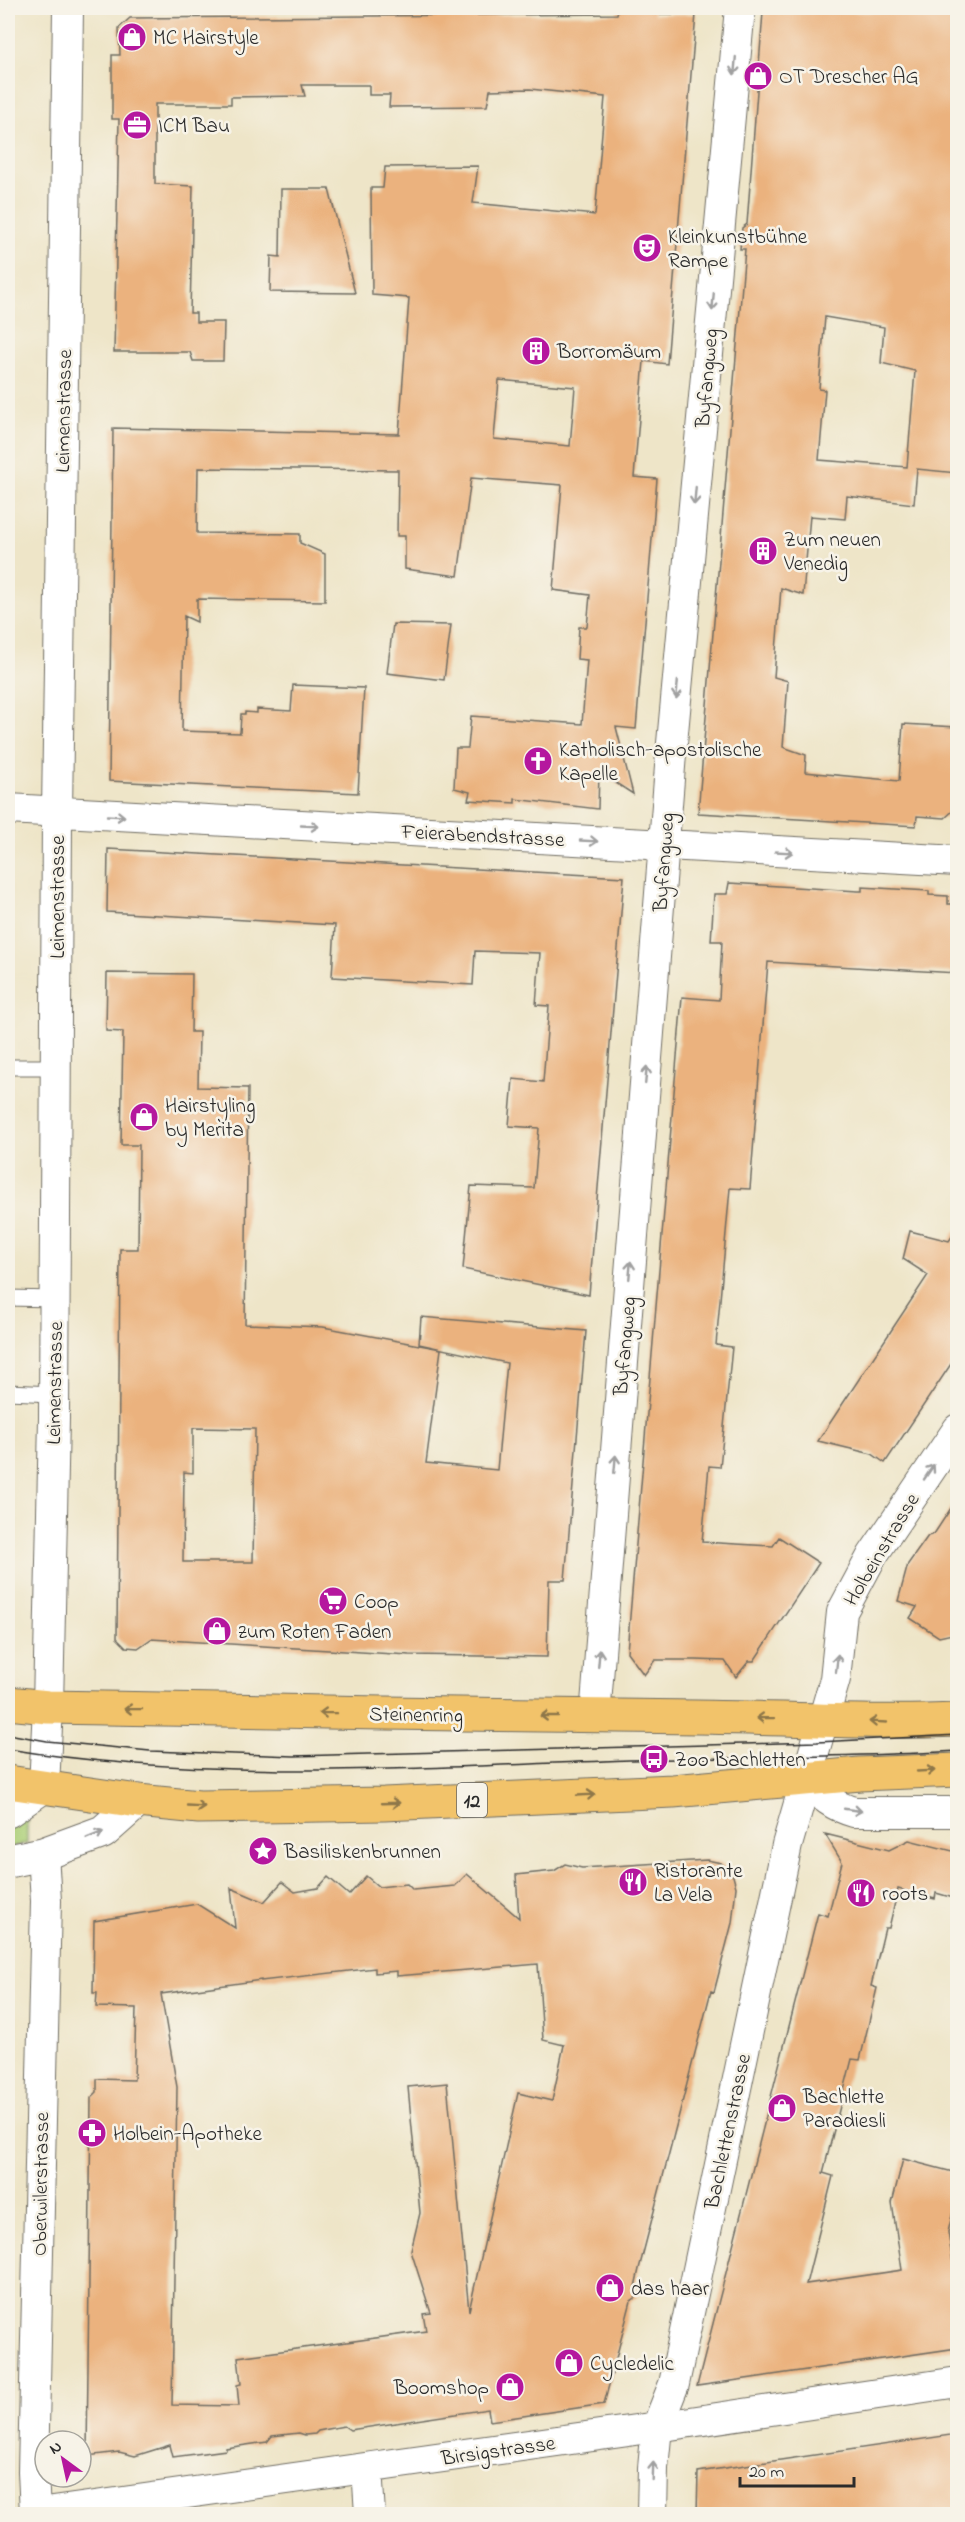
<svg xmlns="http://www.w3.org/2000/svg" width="965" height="2522" font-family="'Indie Flower',sans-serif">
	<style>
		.green { fill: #accf77; stroke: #6c7d51; stroke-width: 1.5 }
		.building { fill: #ebb27e; fill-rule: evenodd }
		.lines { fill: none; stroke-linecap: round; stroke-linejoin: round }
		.service-casing { stroke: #6f6c62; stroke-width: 17 }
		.minor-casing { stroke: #6f6c62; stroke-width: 32 }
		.tertiary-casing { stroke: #6f6c62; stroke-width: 35 }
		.primary-casing { stroke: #6f6c62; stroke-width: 35 }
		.service { stroke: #fff; stroke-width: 15 }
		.minor { stroke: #fff; stroke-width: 30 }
		.tertiary { stroke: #fff; stroke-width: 33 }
		.primary { stroke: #f2c36a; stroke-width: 33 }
		.tram { stroke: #2b2b2b; stroke-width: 1.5 }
		.oneway { stroke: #a0a0a0 }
		.oneway2 { stroke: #8e774a }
		.labels { text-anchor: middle; stroke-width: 5; stroke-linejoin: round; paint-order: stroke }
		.shield { fill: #f7f3e8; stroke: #686764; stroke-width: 1.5 }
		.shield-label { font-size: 20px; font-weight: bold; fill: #2b2b2b }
		.poi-label { font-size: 21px; fill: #2b2b2b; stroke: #f7f3e8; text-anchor: start }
		.street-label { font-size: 21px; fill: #2b2b2b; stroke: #f7f3e8 }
	</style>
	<rect width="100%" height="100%" fill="#f7f3e8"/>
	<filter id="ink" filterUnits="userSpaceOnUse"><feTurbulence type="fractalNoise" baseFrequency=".0167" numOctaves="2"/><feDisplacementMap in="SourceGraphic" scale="12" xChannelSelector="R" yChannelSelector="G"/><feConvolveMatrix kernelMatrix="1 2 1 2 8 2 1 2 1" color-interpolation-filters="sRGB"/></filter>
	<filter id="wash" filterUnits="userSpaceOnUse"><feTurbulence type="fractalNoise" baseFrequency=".008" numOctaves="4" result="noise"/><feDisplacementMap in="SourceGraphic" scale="24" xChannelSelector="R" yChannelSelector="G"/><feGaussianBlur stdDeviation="1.35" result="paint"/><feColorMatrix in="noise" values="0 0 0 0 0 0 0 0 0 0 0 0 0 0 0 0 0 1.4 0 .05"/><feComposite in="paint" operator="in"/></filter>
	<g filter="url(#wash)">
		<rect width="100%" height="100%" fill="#eee5c8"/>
		<path class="green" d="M 27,1816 L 27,1843 L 8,1848 L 8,1822 Z"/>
		<g id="blocks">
			<path class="building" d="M 639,8 L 654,8 L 654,14 L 696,14 L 667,364 L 644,361 L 634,477 L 657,479 L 636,729 L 616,727 L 633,794 L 599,772 L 598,809 L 515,799 L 515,803 L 468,800 L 470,792 L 454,788 L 456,748 L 468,748 L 471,716 L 582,724 L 587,660 L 577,659 L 579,627 L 587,627 L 590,595 L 553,590 L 562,485 L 471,478 L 458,576 L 405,569 L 405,536 L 397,536 L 398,470 L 198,468 L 197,533 L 300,534 L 300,543 L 325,554 L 325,601 L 197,599 L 197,622 L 184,616 L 182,731 L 240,733 L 241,714 L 245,714 L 245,712 L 257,713 L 257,709 L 291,711 L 293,685 L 364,688 L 358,793 L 109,781 L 113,428 L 399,434 L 409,298 L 372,295 L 371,188 L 383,188 L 385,167 L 478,166 L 473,203 L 595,215 L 605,97 L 530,89 L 490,90 L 487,106 L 389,107 L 390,95 L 369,95 L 369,85 L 302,85 L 305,96 L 231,97 L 231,104 L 155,104 L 155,184 L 193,186 L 190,313 L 196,313 L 196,322 L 224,322 L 223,361 L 193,361 L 190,352 L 114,352 L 119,119 L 112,119 L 112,55 L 120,55 L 119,28 L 130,18 L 617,14 L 618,9 ZM 499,380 L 575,387 L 570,446 L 494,439 Z
				M 763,12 L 957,12 L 957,473 L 917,469 L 914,504 L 847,496 L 845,519 L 810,516 L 803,595 L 781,588 L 774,677 L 788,681 L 783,747 L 806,755 L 805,772 L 899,781 L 903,724 L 957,727 L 957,807 L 945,818 L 917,816 L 916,826 L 698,813 L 745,249 L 740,249 L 742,228 L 747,224 ZM 825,317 L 884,327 L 881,363 L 915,371 L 907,467 L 819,460 L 825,390 L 819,389 Z
				M 281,189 L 329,189 L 355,293 L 270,292 L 271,256 L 280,257 Z
				M 393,624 L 451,625 L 444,680 L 387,673 Z
				M 108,849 L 624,877 L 589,1295 L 463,1269 L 471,1186 L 534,1188 L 539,1128 L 509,1126 L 513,1079 L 543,1082 L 549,1006 L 536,1005 L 540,953 L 475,951 L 473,985 L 332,977 L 335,925 L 107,912 Z
				M 729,883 L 858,891 L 862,891 L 862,887 L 929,891 L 929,895 L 948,896 L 948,904 L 957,904 L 957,973 L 768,962 L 750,1189 L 730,1188 L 716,1345 L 732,1347 L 720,1467 L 709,1466 L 702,1542 L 773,1546 L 779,1537 L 819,1563 L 754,1661 L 749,1661 L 736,1677 L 725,1661 L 696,1660 L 655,1660 L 644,1675 L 627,1652 L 682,997 L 719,1000 L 722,941 L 711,941 L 714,894 L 727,894 Z
				M 107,973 L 192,974 L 191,1032 L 199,1032 L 198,1087 L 248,1088 L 245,1324 L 323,1327 L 441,1349 L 426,1463 L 497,1470 L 507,1363 L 419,1344 L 421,1317 L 586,1331 L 565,1580 L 549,1580 L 547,1657 L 410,1655 L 151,1639 L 138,1648 L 126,1647 L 117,1638 L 120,1249 L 138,1249 L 139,1145 L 121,1145 L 123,1032 L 106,1031 ZM 193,1428 L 255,1429 L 253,1562 L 183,1562 L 184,1472 L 193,1473 Z
				M 957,1229 L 957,1355 L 885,1463 L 872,1454 L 818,1441 L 928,1275 L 903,1259 L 910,1231 L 949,1241 Z
				M 957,1499 L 957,1633 L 939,1637 L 910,1618 L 917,1607 L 898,1601 L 908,1564 L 928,1536 L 934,1534 Z
				M 825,1834 L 889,1850 L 909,1840 L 957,1852 L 957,1899 L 936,1893 L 935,1899 L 898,1889 L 889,1928 L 885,1928 L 871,1986 L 877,1988 L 860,2060 L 852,2059 L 823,2173 L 833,2176 L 806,2284 L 902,2270 L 892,2203 L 903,2159 L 957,2173 L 957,2195 L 948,2232 L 955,2276 L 957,2276 L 957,2348 L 697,2386 L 818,1913 L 828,1916 L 842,1862 Z
				M 707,1860 L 721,1863 L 733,1876 L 736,1887 L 732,1923 L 714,1992 L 711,1991 L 639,2269 L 635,2287 L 638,2296 L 631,2301 L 604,2404 L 490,2421 L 488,2409 L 350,2430 L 344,2426 L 318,2431 L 315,2434 L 305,2435 L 299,2433 L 272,2436 L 267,2442 L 226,2448 L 226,2450 L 173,2457 L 170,2445 L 135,2456 L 119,2452 L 87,2456 L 91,2098 L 97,2092 L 97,2079 L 134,2080 L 136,2008 L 96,2007 L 97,1993 L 93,1993 L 94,1921 L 197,1904 L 235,1928 L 231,1888 L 264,1902 L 282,1882 L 295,1892 L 318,1888 L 328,1877 L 349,1895 L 366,1876 L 379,1887 L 407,1884 L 413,1890 L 455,1886 L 467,1874 L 519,1918 L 516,1875 L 554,1871 L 565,1864 L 582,1868 ZM 538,1964 L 543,2040 L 564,2045 L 552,2101 L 518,2093 L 469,2311 L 447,2083 L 408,2087 L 420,2213 L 411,2251 L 431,2313 L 423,2314 L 426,2331 L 238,2357 L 241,2384 L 237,2385 L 239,2406 L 172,2405 L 177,2087 L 161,1994 L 261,1980 L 261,1981 L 375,1968 L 375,1973 L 397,1971 L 397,1976 Z
				M 957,2434 L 957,2514 L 697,2514 L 698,2472 Z"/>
		</g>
	</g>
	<g filter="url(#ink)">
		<use href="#blocks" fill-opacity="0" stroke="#6f6c62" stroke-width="1.5"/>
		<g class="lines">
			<g class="service-casing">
				<path id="service" d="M 8,1067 L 57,1067
					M 8,1298 L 55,1299
					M 8,1392 L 54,1394"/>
			</g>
			<g class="minor-casing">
				<path id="minor" d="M 8,809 L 958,861
					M 595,1717 L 671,754 L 740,8
					M 805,1780 C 821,1795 832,1806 854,1812 L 958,1812
					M 44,1786 L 48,1707 L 54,1418 L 57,813 L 68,8
					M 367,2468 L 370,2514
					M 35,2514 L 33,2471 L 46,1901 L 43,1854
					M 38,2514 L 657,2427 L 958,2382
					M 652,2514 L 653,2468 L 657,2427 L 674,2384 L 787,1845 L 835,1679 L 842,1612 L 872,1556 L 958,1429"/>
			</g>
			<g class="tertiary-casing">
				<path id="tertiary" d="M 8,1811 L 44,1786
					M 8,1861 L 43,1854 L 103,1832 L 138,1801"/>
			</g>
			<g class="primary-casing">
				<path id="primary" d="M 8,1703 L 48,1707 C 264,1711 481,1715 697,1717 C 784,1718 871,1724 958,1720
					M 8,1782 L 138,1801 L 199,1807 L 384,1804 L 673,1791 L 860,1774 L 958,1770"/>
			</g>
			<use href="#service" class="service"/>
			<use href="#minor" class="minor"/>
			<use href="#tertiary" class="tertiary"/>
			<use href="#primary" class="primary"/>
			<path class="tram" d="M 8,1734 L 47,1741 L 150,1751 L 294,1756 L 817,1742 L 958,1735
				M 8,1749 C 205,1781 405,1769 604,1761 C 722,1757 840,1758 958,1751"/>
		</g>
		<defs><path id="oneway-shaft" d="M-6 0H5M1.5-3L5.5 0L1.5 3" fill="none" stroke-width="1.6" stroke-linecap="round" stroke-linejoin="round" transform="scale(1.5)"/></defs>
		<g class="oneway">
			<use href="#oneway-shaft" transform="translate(735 66) rotate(95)"/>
			<use href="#oneway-shaft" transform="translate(713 302) rotate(95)"/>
			<use href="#oneway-shaft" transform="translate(695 496) rotate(95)"/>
			<use href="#oneway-shaft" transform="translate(677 690) rotate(95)"/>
			<use href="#oneway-shaft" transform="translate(116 816) rotate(3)"/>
			<use href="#oneway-shaft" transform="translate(310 826) rotate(3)"/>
			<use href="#oneway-shaft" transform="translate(589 841) rotate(3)"/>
			<use href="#oneway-shaft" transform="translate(784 852) rotate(3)"/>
			<use href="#oneway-shaft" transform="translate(646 1075) rotate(-85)"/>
			<use href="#oneway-shaft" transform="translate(630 1270) rotate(-85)"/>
			<use href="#oneway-shaft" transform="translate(615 1464) rotate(-85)"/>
			<use href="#oneway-shaft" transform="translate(929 1472) rotate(-56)"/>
			<use href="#oneway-shaft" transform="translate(599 1658) rotate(-85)"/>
			<use href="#oneway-shaft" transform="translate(837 1663) rotate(-84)"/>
			<use href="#oneway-shaft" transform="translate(853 1810) rotate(8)"/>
			<use href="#oneway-shaft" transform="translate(95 1835) rotate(-22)"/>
			<use href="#oneway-shaft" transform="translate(653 2471) rotate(-88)"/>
		</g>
		<g class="oneway2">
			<use href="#oneway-shaft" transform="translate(133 1709) rotate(-179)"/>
			<use href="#oneway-shaft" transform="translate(328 1713) rotate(-179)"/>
			<use href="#oneway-shaft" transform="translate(549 1716) rotate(-180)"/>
			<use href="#oneway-shaft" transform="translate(765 1718) rotate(-179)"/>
			<use href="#oneway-shaft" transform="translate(878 1722) rotate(-177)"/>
			<use href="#oneway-shaft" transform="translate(926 1771) rotate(-3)"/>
			<use href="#oneway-shaft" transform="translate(586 1795) rotate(-3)"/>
			<use href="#oneway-shaft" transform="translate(391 1803) rotate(-2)"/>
			<use href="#oneway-shaft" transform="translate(196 1806) rotate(3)"/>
		</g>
	</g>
	<defs>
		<g id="shop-disc" transform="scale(1.5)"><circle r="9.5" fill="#b5179e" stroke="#f7f3e8"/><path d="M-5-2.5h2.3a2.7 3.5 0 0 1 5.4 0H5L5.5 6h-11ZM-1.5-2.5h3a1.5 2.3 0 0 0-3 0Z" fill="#fff"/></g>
		<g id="office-disc" transform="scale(1.5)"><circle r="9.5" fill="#b5179e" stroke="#f7f3e8"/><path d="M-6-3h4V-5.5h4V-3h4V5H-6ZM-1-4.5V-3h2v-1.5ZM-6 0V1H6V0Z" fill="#fff"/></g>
		<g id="theatre-disc" transform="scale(1.5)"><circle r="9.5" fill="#b5179e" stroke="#f7f3e8"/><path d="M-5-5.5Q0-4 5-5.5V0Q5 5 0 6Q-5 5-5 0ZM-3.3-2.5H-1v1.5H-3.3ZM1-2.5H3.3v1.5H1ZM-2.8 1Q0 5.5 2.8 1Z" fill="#fff"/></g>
		<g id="building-disc" transform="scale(1.5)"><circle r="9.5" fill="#b5179e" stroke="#f7f3e8"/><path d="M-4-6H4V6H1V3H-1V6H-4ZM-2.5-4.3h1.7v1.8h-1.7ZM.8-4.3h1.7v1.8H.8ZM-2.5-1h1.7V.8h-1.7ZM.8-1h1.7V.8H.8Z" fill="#fff"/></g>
		<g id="church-disc" transform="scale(1.5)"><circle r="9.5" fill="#b5179e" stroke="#f7f3e8"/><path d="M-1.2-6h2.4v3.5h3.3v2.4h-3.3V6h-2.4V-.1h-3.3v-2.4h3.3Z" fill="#fff"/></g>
		<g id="supermarket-disc" transform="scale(1.5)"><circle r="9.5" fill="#b5179e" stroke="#f7f3e8"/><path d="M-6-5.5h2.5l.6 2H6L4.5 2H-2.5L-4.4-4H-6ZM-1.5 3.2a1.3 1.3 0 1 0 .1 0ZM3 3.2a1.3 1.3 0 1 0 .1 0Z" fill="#fff"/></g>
		<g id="bus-disc" transform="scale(1.5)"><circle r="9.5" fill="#b5179e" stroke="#f7f3e8"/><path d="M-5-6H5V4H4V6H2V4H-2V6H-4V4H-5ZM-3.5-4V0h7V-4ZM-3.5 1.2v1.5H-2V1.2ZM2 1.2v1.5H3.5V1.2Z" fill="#fff"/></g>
		<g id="sight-disc" transform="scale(1.5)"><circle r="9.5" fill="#b5179e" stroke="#f7f3e8"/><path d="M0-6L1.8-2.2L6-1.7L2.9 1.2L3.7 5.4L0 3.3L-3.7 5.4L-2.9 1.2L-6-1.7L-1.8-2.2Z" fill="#fff"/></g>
		<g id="restaurant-disc" transform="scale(1.5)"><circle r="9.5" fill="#b5179e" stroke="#f7f3e8"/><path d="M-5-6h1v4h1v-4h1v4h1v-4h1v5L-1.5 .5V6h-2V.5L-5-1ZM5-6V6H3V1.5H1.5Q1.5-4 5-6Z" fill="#fff"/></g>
		<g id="pharmacy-disc" transform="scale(1.5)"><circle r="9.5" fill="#b5179e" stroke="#f7f3e8"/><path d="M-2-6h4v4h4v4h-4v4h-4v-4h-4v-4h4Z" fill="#fff"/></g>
	</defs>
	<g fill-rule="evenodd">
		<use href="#shop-disc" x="132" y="37"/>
		<use href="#shop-disc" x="758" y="76"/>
		<use href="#office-disc" x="137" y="125"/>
		<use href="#theatre-disc" x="647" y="248"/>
		<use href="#building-disc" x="536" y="351"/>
		<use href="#building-disc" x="763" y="551"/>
		<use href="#church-disc" x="538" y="761"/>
		<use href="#shop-disc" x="144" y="1117"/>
		<use href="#supermarket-disc" x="333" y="1601"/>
		<use href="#shop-disc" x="217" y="1631"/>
		<use href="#bus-disc" x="654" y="1759"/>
		<use href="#sight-disc" x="263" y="1851"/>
		<use href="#restaurant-disc" x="633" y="1882"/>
		<use href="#restaurant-disc" x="861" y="1893"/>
		<use href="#shop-disc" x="782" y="2108"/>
		<use href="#pharmacy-disc" x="92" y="2133"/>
		<use href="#shop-disc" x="610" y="2288"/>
		<use href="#shop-disc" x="569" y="2363"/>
		<use href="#shop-disc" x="510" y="2387"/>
	</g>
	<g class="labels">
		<rect class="shield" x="457" y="1783" width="30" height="34" rx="4.5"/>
		<g class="shield-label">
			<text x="472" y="1807">12</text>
		</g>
		<g class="poi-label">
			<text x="153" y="44">MC Hairstyle</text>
			<text x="779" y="83">OT Drescher AG</text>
			<text x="158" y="132">ICM Bau</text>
			<text x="668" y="243">Kleinkunstbühne<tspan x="668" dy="24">Rampe</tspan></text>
			<text x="557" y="358">Borromäum</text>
			<text x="784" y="546">Zum neuen<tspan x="784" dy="24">Venedig</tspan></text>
			<text x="559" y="756">Katholisch-apostolische<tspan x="559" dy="24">Kapelle</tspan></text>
			<text x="165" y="1112">Hairstyling<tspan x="165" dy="24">by Merita</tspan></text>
			<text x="354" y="1608">Coop</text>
			<text x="238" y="1638">zum Roten Faden</text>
			<text x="675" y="1766">Zoo Bachletten</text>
			<text x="284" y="1858">Basiliskenbrunnen</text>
			<text x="654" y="1877">Ristorante<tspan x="654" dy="24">La Vela</tspan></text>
			<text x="882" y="1900">roots</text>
			<text x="803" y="2103">Bachlette<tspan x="803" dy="24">Paradiesli</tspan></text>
			<text x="113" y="2140">Holbein-Apotheke</text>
			<text x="631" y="2295">das haar</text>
			<text x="590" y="2370">Cycledelic</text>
			<text x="489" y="2394" text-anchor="end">Boomshop</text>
		</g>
		<g class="street-label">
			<text transform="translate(706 378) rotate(-85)" y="7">Byfangweg</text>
			<text transform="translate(63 411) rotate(-89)" y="7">Leimenstrasse</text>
			<text transform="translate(483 835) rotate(3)" y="7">Feierabendstrasse</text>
			<text transform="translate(663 862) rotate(-86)" y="7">Byfangweg</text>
			<text transform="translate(57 897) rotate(-90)" y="7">Leimenstrasse</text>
			<text transform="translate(624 1346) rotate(-85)" y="7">Byfangweg</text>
			<text transform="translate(54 1383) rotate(-89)" y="7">Leimenstrasse</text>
			<text transform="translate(881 1549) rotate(-59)" y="7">Holbeinstrasse</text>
			<text transform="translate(416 1714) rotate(1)" y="7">Steinenring</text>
			<text transform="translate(727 2131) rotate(-78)" y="7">Bachlettenstrasse</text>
			<text transform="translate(40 2184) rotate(-89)" y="7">Oberwilerstrasse</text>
			<text transform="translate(498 2450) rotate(-8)" y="7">Birsigstrasse</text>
		</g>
	</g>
	<rect width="965" height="2522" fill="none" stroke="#f7f3e8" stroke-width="30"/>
	<g transform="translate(63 2459) rotate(327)"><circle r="28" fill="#f7f3e8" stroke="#a5a39c" stroke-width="1.5"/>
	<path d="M0-4.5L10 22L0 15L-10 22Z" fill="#b5179e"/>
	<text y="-9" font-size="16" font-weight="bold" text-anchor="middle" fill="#2b2b2b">N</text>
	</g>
	<path d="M740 2477v9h114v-9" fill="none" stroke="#2b2b2b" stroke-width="3"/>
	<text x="749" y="2477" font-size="18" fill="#2b2b2b" stroke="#f7f3e8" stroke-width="4.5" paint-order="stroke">20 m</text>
</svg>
